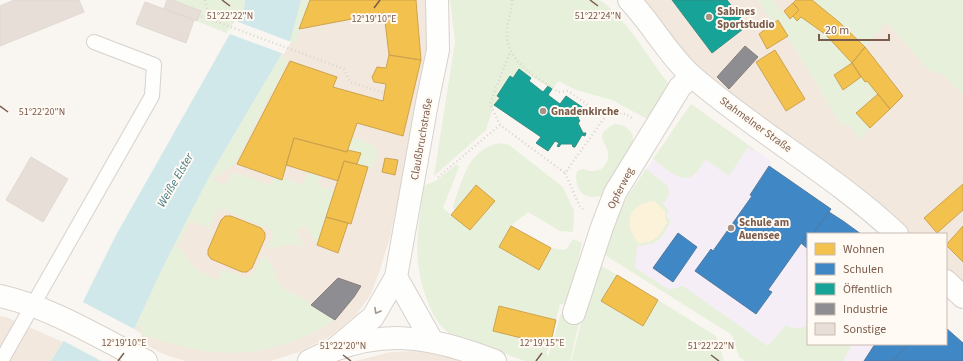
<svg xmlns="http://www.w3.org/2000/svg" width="963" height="361" font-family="'Source Sans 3',sans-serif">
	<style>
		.residential { fill: #f2e8de }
		.education { fill: #f6eef6 }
		.green { fill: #e7f0db }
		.sand { fill: #fbf2d9 }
		.water { fill: #d0e8ea }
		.pier { fill: #f9f5f0 }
		.homes { fill: #f2c14e; stroke: #cea34e }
		.schools { fill: #3f88c5; stroke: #517ba1 }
		.public { fill: #17a398; stroke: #358e82 }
		.industry { fill: #8d8d92; stroke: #877e7d }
		.building { fill: #e6ded7; stroke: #e2d8d2 }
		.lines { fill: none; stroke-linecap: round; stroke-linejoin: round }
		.lane-casing { stroke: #d7d1cb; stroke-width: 16 }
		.street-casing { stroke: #d7d1cb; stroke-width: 24 }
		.secondary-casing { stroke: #d9d2cb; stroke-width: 24 }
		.path { stroke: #dcd5d0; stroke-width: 2.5; stroke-dasharray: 1 3; stroke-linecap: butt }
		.lane { stroke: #fefefd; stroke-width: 14 }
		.street { stroke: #fefefd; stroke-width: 22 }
		.secondary { stroke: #fefefd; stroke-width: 22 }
		.oneway { stroke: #a8958b }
		.ticks { fill: none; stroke: #7a5c4d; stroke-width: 1.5 }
		.poi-dot { fill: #a69286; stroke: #fffaf3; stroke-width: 1.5 }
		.labels { text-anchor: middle; stroke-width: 4; stroke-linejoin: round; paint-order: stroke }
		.poi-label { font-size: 11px; font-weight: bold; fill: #7a5c4d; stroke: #fffaf3; text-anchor: start }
		.street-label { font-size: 11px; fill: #7a5c4d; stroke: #fffaf3 }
		.water-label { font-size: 12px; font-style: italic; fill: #437c86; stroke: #fffaf3 }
		.ticks-label { font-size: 10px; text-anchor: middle; fill: #7a5c4d; stroke: #fffaf3; stroke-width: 4; stroke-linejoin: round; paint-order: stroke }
	</style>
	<rect width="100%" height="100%" fill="#f9f5f0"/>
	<path class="residential" d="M 301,0 L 428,0 L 429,62 L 390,237 L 379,273 L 370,296 L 355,316 L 329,337 L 299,352 L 271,361 L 185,361 L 163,354 L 139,341 L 142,334 L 134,329 L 164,265 L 209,177 L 291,38 Z
		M 643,0 L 963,0 L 963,293 L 946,276 L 946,234 L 904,234 L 728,96 L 698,69 L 674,41 Z
		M 0,316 L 6,317 L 63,342 L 51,361 L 0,361 Z
		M 416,351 L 438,354 L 459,361 L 355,361 L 391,352 Z"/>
	<path class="education" d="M 691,104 L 771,161 L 770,166 L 831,209 L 829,212 L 861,234 L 808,234 L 808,344 L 946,344 L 963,361 L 780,361 L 601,246 L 614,217 Z"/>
	<path class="green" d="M 172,0 L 245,0 L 244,9 L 226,33 L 197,21 L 200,11 Z
		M 301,0 L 310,0 L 295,43 L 289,41 Z
		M 450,0 L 600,0 C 630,22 647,58 671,86 L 651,121 L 612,100 L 576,90 L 559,81 L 552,89 L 519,69 L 513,78 L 510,76 L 497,95 L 500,98 L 494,105 L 486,130 L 434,176 L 455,42 Z
		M 758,0 L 772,0 L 790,19 L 793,16 L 797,21 L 801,17 L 825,34 L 852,63 L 844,89 L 861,77 L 865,82 L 867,81 L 878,94 L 856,113 L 870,128 L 860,139 L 847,124 L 841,125 L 778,20 L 773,24 Z
		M 812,0 L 963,0 L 963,94 L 941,73 L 931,72 L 886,22 L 865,47 L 839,22 Z
		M 281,55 L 288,61 L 235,164 L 211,180 L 225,185 L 233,172 L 270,185 L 274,177 L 283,178 L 303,185 L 308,172 L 320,175 L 317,185 L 334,191 L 317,245 L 306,226 L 296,230 L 304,246 C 293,244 284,243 274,249 L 267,248 L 274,231 L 219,208 L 209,228 L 190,221 L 177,247 C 185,251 185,258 191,264 C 199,272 207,276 218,280 L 223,269 L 243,277 L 251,277 L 262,257 C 276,262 273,278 282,287 C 288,293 295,293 301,297 C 313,305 323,312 335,320 C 270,361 212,361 142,334 L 140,325 L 134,329 L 164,265 L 209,177 Z
		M 691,104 L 754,149 L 753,151 L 748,147 L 729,176 L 706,160 C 702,164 699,171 694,175 C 681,185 663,166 653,159 Z
		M 615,124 C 655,129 618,175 608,194 C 603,195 597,197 592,197 C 579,197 574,182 577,171 L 583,169 C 593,173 605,172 608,158 C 611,144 589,136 615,124 Z
		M 352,137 L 372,144 L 378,152 L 373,169 L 357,164 L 361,153 L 347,150 Z
		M 501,143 L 509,145 L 563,187 L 574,211 L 573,232 L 560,231 L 528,212 L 511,226 L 499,247 L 539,269 L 551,248 L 566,250 L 573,239 L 582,243 L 567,305 L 560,304 L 556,320 L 499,306 L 550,345 L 546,353 L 548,357 L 561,314 L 580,319 L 570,361 L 525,361 L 450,334 C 439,326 433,315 428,302 C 411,260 418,229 424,186 L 437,180 L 457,164 L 459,167 L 443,208 L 470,230 L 494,201 L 454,211 L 453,206 C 463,179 468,148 501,143 Z
		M 646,169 L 668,186 L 669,194 L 664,203 L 662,202 L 669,211 L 667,214 L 667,218 L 671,220 C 663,238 658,245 637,246 L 635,268 L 670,290 L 683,286 L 768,346 L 786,325 C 794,329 800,330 808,325 L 808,344 L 852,344 L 843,361 L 745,361 L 739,357 L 732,335 L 600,252 L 614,217 Z
		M 597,263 L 617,275 L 643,326 L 658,300 L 716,336 L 724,361 L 571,361 Z"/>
	<path class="sand" d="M 654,201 L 665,211 L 665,219 L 667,222 C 661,236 654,243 638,243 C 623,223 628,204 654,201 Z"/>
	<path class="water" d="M 245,0 L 301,0 L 291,38 L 209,177 L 164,265 L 119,361 L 51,361 L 63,342 L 115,237 L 244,9 Z"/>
	<path class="pier" d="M 235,21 L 236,21 L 291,42 L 284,54 L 227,33 Z
		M 81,301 L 136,330 L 122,361 L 101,361 L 62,340 Z"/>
	<path class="homes" d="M 310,0 L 416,0 L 421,60 L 389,55 L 384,13 L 299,29 Z
		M 796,0 L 812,0 L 839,22 L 865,47 L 852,63 L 825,34 L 801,17 L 797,21 L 793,16 L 799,10 L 793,3 Z
		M 793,3 L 799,10 L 790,19 L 784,11 Z
		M 778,20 L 788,36 L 767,49 L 759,34 Z
		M 865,47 L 903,96 L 890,109 L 867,81 L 865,82 L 852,63 Z
		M 775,50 L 805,99 L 786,111 L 756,62 Z
		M 389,55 L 421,60 L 403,136 L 357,123 L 347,152 L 294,138 L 282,180 L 237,164 L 290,61 L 337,77 L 333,87 L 383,101 L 386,84 L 374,82 L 372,77 L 377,67 L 386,68 Z
		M 852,63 L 861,77 L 843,90 L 834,75 Z
		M 878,94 L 890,109 L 870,128 L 856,113 Z
		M 294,138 L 347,152 L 347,150 L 361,153 L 357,164 L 344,161 L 338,181 L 286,165 Z
		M 385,158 L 398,160 L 395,175 L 382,172 Z
		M 344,161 L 368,167 L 351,224 L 326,217 Z
		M 963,184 L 963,210 L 937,233 L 924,218 Z
		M 476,185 L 495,201 L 470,230 L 451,215 Z
		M 225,216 L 231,216 L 261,228 L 265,233 L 265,238 L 252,268 L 247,272 L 242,272 L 211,259 L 208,255 L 208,250 L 221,220 Z
		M 326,217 L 348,223 L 338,253 L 317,245 Z
		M 511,226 L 551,248 L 539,270 L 499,247 Z
		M 963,226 L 963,262 L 946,245 Z
		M 617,275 L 658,300 L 643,326 L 601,301 Z
		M 499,306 L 556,320 L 550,345 L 493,331 Z"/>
	<path class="schools" d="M 769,166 L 831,209 L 813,234 L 807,235 L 768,290 L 772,292 L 756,314 L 695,271 L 711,249 L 713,251 L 752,196 L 750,195 Z
		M 829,212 L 843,221 L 861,234 L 813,234 Z
		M 678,233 L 697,247 L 673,282 L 653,268 Z
		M 807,235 L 808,236 L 808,249 L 801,243 Z
		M 946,328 L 963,343 L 963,361 L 893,361 L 908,344 L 946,344 Z
		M 875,344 L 908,344 L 893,361 L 864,361 Z"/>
	<path class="public" d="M 672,0 L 727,0 L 747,26 L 712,53 Z
		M 519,69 L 531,78 L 529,81 L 543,92 L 548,86 L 552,89 L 548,95 L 560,104 L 566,96 L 585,109 L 578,118 L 580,121 L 578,123 L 583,133 L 586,133 L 585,136 L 582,135 L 575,147 L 573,147 L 572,144 L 561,144 L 559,147 L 557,146 L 559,143 L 555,141 L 548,151 L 536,143 L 541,137 L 494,105 L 500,98 L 497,96 L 510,76 L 513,78 Z"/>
	<path class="industry" d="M 745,46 L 758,57 L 729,89 L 717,77 Z
		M 338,278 L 361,286 L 354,297 L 335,320 L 311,305 Z"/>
	<path class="building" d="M 14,0 L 79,0 L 84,12 L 0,46 L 0,6 Z
		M 167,0 L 172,0 L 201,11 L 197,21 L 164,8 Z
		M 145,2 L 194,20 L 186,43 L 136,24 Z
		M 31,157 L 68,179 L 43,222 L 6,200 Z"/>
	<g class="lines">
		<g class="lane-casing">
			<path id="lane" d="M 1,361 L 152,96 L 154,65 L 94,42"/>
		</g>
		<g class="street-casing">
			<path id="street" d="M 629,0 C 652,24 668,55 693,77 C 758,133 834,175 897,234
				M 396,277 L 432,341
				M 946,281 L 963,297
				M 574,313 L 602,227 L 615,193 L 680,87 L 692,76
				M 336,348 L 373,317 L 396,277 L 427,103 L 438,50 L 437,0"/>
		</g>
		<g class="secondary-casing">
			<path id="secondary" d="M 0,296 C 53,308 98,337 146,361
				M 309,361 C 376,327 427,334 495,361"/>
		</g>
		<path class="path" d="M 205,0 L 207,8 L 219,22
			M 512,0 C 512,11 508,20 507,31 C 505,62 536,76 558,92 L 568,91 L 599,113 L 626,114 L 633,119
			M 201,16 L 344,69 L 350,82 L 384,93
			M 500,125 L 490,104 L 510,52
			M 565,173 L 580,207 L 584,210
			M 438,177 L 500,125 L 565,173 L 608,113"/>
		<use href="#lane" class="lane"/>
		<use href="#street" class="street"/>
		<use href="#secondary" class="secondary"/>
	</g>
	<defs><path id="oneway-chevron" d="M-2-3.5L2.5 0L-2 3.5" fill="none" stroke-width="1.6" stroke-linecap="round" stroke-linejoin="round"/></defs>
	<use class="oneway" href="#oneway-chevron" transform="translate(377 311) rotate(120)"/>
	<path class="ticks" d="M 222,0 L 230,6M 590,0 L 598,6M 374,8 L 380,0M 0,106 L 8,112M 343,355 L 351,361M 711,355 L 719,361M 118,361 L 124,353M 536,361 L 542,353"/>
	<g class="poi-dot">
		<circle cx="709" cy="17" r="4"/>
		<circle cx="543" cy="111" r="4"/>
		<circle cx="731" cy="228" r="4"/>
	</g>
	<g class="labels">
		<g class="poi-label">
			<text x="717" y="15">Sabines<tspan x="717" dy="13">Sportstudio</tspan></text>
			<text x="551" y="115">Gnadenkirche</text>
			<text x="739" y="226">Schule am<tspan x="739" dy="13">Auensee</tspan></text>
		</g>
		<g class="street-label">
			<text transform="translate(756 124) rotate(36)" y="4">Stahmelner Straße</text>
			<text transform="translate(421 139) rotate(-80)" y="4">Claußbruchstraße</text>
			<text transform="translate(620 188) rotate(-63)" y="4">Opferweg</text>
		</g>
		<g class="water-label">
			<text transform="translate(175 180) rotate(-60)" y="4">Weiße Elster</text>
		</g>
	</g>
	<g class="ticks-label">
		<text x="598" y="19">51°22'24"N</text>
		<text x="230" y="19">51°22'22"N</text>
		<text x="374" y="22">12°19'10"E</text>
		<text x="42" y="115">51°22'20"N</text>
		<text x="124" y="346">12°19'10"E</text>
		<text x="542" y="346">12°19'15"E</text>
		<text x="343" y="349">51°22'20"N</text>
		<text x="711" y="349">51°22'22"N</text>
	</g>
	<rect x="807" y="233" width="140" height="112" fill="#fffaf3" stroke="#cabbb1"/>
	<rect x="815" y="243" width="20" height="12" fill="#f2c14e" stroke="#cabbb1"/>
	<text x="843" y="253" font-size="12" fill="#7a5c4d">Wohnen</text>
	<rect x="815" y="263" width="20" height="12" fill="#3f88c5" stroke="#cabbb1"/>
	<text x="843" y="273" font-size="12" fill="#7a5c4d">Schulen</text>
	<rect x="815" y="283" width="20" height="12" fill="#17a398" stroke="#cabbb1"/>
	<text x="843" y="293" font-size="12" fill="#7a5c4d">Öffentlich</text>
	<rect x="815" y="303" width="20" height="12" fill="#8d8d92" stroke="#cabbb1"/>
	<text x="843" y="313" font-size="12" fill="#7a5c4d">Industrie</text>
	<rect x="815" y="323" width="20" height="12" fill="#e6ded7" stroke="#cabbb1"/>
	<text x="843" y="333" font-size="12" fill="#7a5c4d">Sonstige</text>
	<path d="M819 34v6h70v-6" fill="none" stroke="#7a5c4d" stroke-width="2"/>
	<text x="825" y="34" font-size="12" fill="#7a5c4d" stroke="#fffaf3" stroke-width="3" paint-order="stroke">20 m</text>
</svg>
